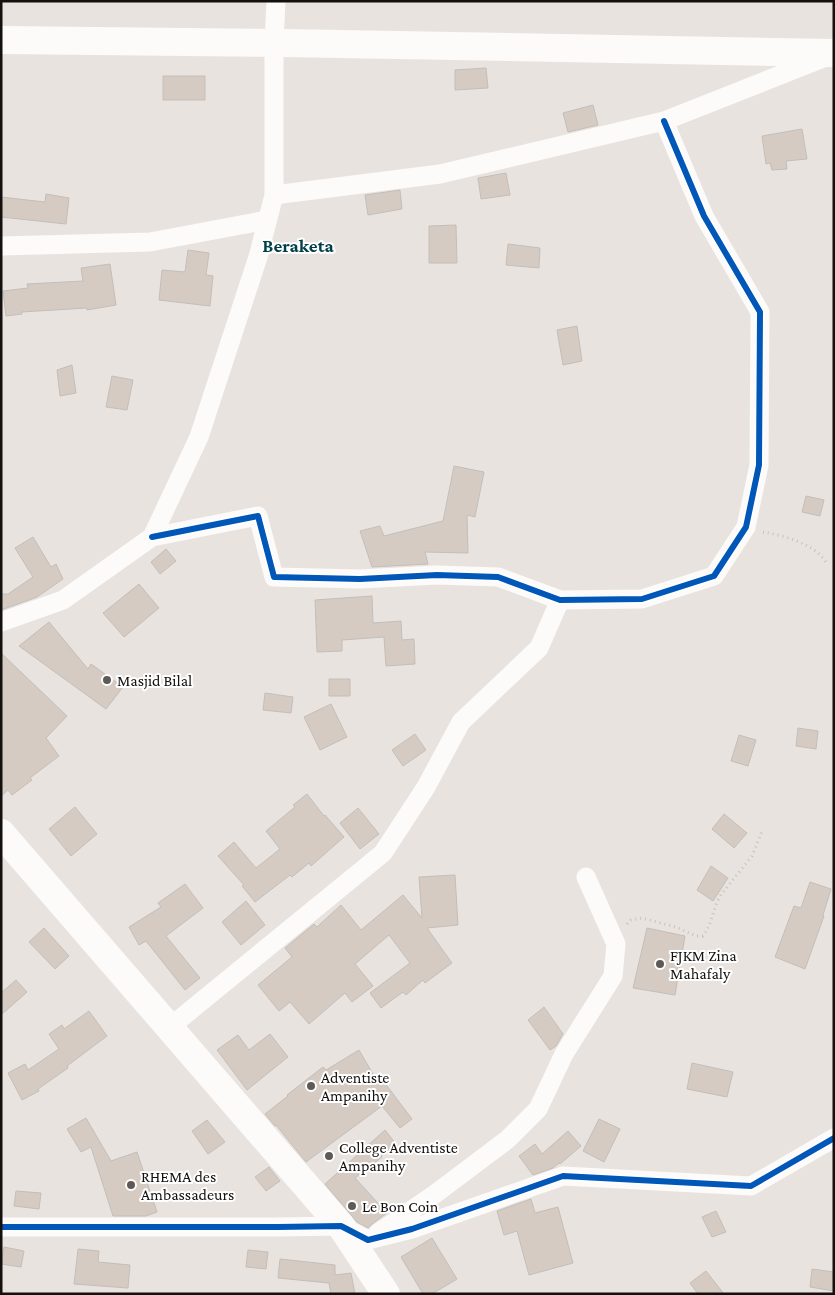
<svg xmlns="http://www.w3.org/2000/svg" width="835" height="1295" font-family="'Crimson Pro',serif">
	<style>
		.building { fill: #d6cbc2; stroke: #c2bebb }
		.lines { fill: none; stroke-linecap: round; stroke-linejoin: round }
		.path { stroke: #c5c3c1; stroke-width: 3; stroke-dasharray: 1 4; stroke-linecap: butt }
		.street { stroke: #fcfbfa; stroke-width: 19 }
		.secondary { stroke: #fcfbfa; stroke-width: 28 }
		.cycleway-casing { stroke: #fff; stroke-width: 9 }
		.cycleway { stroke: #0057b8; stroke-width: 6 }
		.poi-dot { fill: #5e5a57; stroke: #fff; stroke-width: 2 }
		.labels { text-anchor: middle; stroke-width: 4; stroke-linejoin: round; paint-order: stroke }
		.poi-label { font-size: 16px; fill: #13100e; stroke: #fff; text-anchor: start }
		.quarter-label { font-size: 19px; font-weight: bold; fill: #003f49; stroke: #fff }
	</style>
	<rect width="100%" height="100%" fill="#e8e3de"/>
	<path class="building" d="M 486,68 L 488,88 L 455,90 L 455,70 Z
		M 163,76 L 205,76 L 205,100 L 163,100 Z
		M 593,105 L 598,125 L 568,132 L 563,113 Z
		M 802,129 L 807,159 L 786,161 L 787,169 L 772,170 L 770,163 L 766,164 L 762,136 Z
		M 506,173 L 510,195 L 481,199 L 478,178 Z
		M 400,190 L 402,209 L 368,215 L 365,195 Z
		M 46,194 L 69,198 L 66,224 L 1,217 L 1,197 L 45,202 Z
		M 456,225 L 457,263 L 429,263 L 429,226 Z
		M 508,244 L 540,248 L 539,268 L 506,265 Z
		M 188,250 L 209,253 L 206,275 L 213,276 L 210,306 L 159,300 L 162,270 L 185,272 Z
		M 110,264 L 116,305 L 87,310 L 87,308 L 22,312 L 22,314 L 6,316 L 3,291 L 28,288 L 27,284 L 83,281 L 81,268 Z
		M 577,326 L 582,361 L 563,365 L 557,330 Z
		M 72,365 L 76,393 L 60,396 L 57,370 Z
		M 112,376 L 133,380 L 127,410 L 106,407 Z
		M 454,466 L 484,472 L 475,517 L 467,515 L 468,553 L 425,552 L 428,564 L 372,567 L 360,531 L 380,526 L 384,536 L 443,521 Z
		M 806,496 L 824,500 L 820,516 L 802,512 Z
		M 33,537 L 51,567 L 56,564 L 63,579 L 37,597 L 1,610 L 1,594 L 8,594 L 33,577 L 15,548 Z
		M 166,549 L 176,561 L 160,574 L 151,562 Z
		M 139,584 L 159,608 L 124,637 L 103,613 Z
		M 372,596 L 373,623 L 401,621 L 402,640 L 414,639 L 415,664 L 386,666 L 384,637 L 342,640 L 342,651 L 317,652 L 315,600 Z
		M 49,622 L 88,669 L 91,664 L 123,687 L 106,709 L 19,646 Z
		M 1,653 L 67,716 L 46,738 L 59,756 L 30,778 L 32,780 L 12,795 L 8,790 L 1,796 Z
		M 329,679 L 350,679 L 350,696 L 329,696 Z
		M 265,693 L 293,697 L 291,713 L 263,710 Z
		M 331,704 L 347,737 L 320,750 L 304,717 Z
		M 798,728 L 818,731 L 816,749 L 796,746 Z
		M 415,734 L 426,750 L 403,766 L 392,750 Z
		M 739,735 L 756,740 L 748,766 L 731,761 Z
		M 307,794 L 324,816 L 325,815 L 344,837 L 311,866 L 309,863 L 292,877 L 290,875 L 255,902 L 242,886 L 244,885 L 218,856 L 234,842 L 256,868 L 280,849 L 266,831 L 295,807 L 293,805 Z
		M 75,807 L 97,834 L 71,856 L 49,829 Z
		M 358,808 L 379,834 L 360,849 L 340,823 Z
		M 724,814 L 747,833 L 734,848 L 712,829 Z
		M 711,866 L 728,878 L 713,901 L 697,890 Z
		M 455,875 L 458,925 L 427,928 L 452,963 L 425,983 L 423,980 L 406,995 L 403,992 L 381,1008 L 370,993 L 410,963 L 389,935 L 355,964 L 373,986 L 352,1002 L 345,993 L 309,1024 L 290,1002 L 279,1011 L 258,985 L 292,957 L 285,948 L 314,924 L 317,927 L 341,905 L 361,930 L 403,895 L 422,918 L 419,877 Z
		M 810,882 L 831,889 L 823,915 L 824,916 L 805,969 L 775,957 L 794,906 L 801,908 Z
		M 185,884 L 203,908 L 166,936 L 200,978 L 185,990 L 146,941 L 139,945 L 129,927 L 161,907 L 158,903 Z
		M 246,901 L 265,925 L 241,945 L 222,922 Z
		M 44,928 L 69,956 L 55,969 L 29,942 Z
		M 647,928 L 685,936 L 675,995 L 633,988 Z
		M 16,980 L 27,992 L 1,1015 L 1,993 Z
		M 544,1007 L 563,1034 L 556,1046 L 550,1050 L 528,1020 Z
		M 89,1011 L 107,1036 L 67,1066 L 68,1068 L 38,1089 L 39,1091 L 22,1100 L 8,1073 L 25,1064 L 28,1070 L 59,1049 L 49,1034 L 62,1025 L 64,1029 Z
		M 270,1034 L 288,1057 L 247,1090 L 217,1050 L 238,1035 L 249,1050 Z
		M 359,1050 L 377,1081 L 381,1078 L 412,1119 L 400,1128 L 382,1106 L 306,1162 L 276,1125 L 275,1126 L 265,1114 L 288,1096 L 287,1095 L 323,1067 L 326,1070 Z
		M 692,1063 L 733,1072 L 727,1097 L 687,1089 Z
		M 86,1118 L 111,1161 L 137,1152 L 157,1212 L 146,1216 L 113,1216 L 91,1147 L 81,1152 L 67,1129 Z
		M 599,1119 L 620,1129 L 604,1162 L 583,1151 Z
		M 207,1120 L 225,1142 L 208,1154 L 192,1131 Z
		M 385,1130 L 396,1144 L 381,1156 L 382,1157 L 355,1178 L 387,1213 L 372,1224 L 368,1228 L 357,1222 L 325,1184 Z
		M 568,1131 L 581,1146 L 560,1164 L 559,1163 L 553,1168 L 533,1175 L 519,1156 L 535,1144 L 542,1154 Z
		M 269,1167 L 280,1181 L 266,1191 L 255,1177 Z
		M 16,1191 L 41,1193 L 39,1209 L 14,1206 Z
		M 531,1199 L 535,1213 L 558,1207 L 573,1263 L 529,1275 L 517,1231 L 504,1235 L 497,1211 Z
		M 716,1211 L 726,1232 L 712,1237 L 702,1217 Z
		M 432,1238 L 457,1279 L 432,1294 L 423,1294 L 401,1257 Z
		M 4,1247 L 24,1251 L 21,1267 L 1,1264 Z
		M 78,1249 L 99,1251 L 98,1262 L 130,1265 L 128,1288 L 74,1284 Z
		M 248,1250 L 268,1252 L 266,1269 L 246,1267 Z
		M 280,1259 L 335,1265 L 335,1275 L 351,1273 L 355,1294 L 331,1294 L 329,1283 L 278,1278 Z
		M 812,1269 L 834,1272 L 834,1291 L 810,1287 Z
		M 706,1271 L 724,1294 L 698,1294 L 690,1283 Z"/>
	<g class="lines">
		<path class="path" d="M 763,532 C 785,536 813,543 826,562
			M 627,924 L 631,920 L 642,918 L 676,927 L 696,936 L 703,936 C 712,924 713,909 720,896 L 752,856 L 763,829"/>
		<path class="street" d="M 274,195 L 440,174 L 664,121 L 826,57
			M 1,246 L 150,242 L 267,220
			M 152,537 L 258,516 L 274,577 L 360,579 L 437,575 L 498,577 L 560,600 L 642,599 L 714,576 L 746,527 L 759,465 L 760,312 L 704,216 L 664,121
			M 1,622 L 63,600 L 152,537 L 199,437 L 258,257 L 274,195 L 274,43 L 276,1
			M 170,1027 L 383,853 L 426,787 L 461,722 L 539,648 L 560,600
			M 1,1227 L 277,1227 L 341,1226 L 368,1240 L 412,1229 L 563,1176 L 751,1186 L 834,1138
			M 378,1233 L 435,1194 L 508,1139 L 538,1109 L 564,1054 L 613,976 L 616,944 L 586,877"/>
		<path class="secondary" d="M 1,40 L 283,43 L 834,53
			M 1,833 L 341,1226 L 386,1294"/>
		<g class="cycleway-casing">
			<path id="cycleway" d="M 152,537 L 258,516 L 274,577 L 360,579 L 437,575 L 498,577 L 560,600 L 642,599 L 714,576 L 746,527 L 759,465 L 760,312 L 704,216 L 664,121
				M 1,1227 L 277,1227 L 341,1226 L 368,1240 L 412,1229 L 563,1176 L 751,1186 L 834,1138"/>
		</g>
		<use href="#cycleway" class="cycleway"/>
	</g>
	<g class="poi-dot">
		<circle cx="107" cy="680" r="5"/>
		<circle cx="660" cy="964" r="5"/>
		<circle cx="311" cy="1086" r="5"/>
		<circle cx="329" cy="1156" r="5"/>
		<circle cx="131" cy="1185" r="5"/>
		<circle cx="352" cy="1206" r="5"/>
	</g>
	<g class="labels">
		<g class="poi-label">
			<text x="117" y="686">Masjid Bilal</text>
			<text x="670" y="961">FJKM Zina<tspan x="670" dy="18">Mahafaly</tspan></text>
			<text x="321" y="1083">Adventiste<tspan x="321" dy="18">Ampanihy</tspan></text>
			<text x="339" y="1153">College Adventiste<tspan x="339" dy="18">Ampanihy</tspan></text>
			<text x="141" y="1182">RHEMA des<tspan x="141" dy="18">Ambassadeurs</tspan></text>
			<text x="362" y="1212">Le Bon Coin</text>
		</g>
		<g class="quarter-label">
			<text x="298" y="252">Beraketa</text>
		</g>
	</g>
	<rect width="835" height="1295" fill="none" stroke="#13100e" stroke-width="5"/>
</svg>
